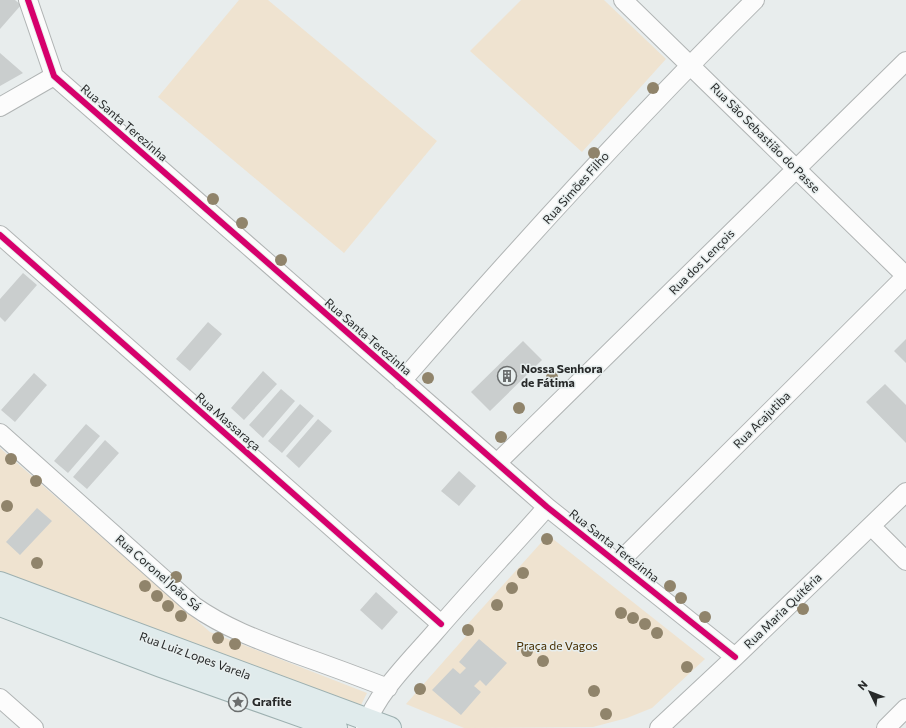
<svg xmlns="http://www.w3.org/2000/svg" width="906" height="728" font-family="Commissioner,sans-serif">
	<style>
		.green { fill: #efe3d0 }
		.building { fill: #cacece }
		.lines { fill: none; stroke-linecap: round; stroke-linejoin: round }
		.minor-casing { stroke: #b0b4b4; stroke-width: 20 }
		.major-casing { stroke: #9db0b0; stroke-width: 24 }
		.minor { stroke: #fcfcfc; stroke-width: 18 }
		.major { stroke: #e0ebec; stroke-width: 22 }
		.cycleway-casing { stroke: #e7eeee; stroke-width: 8 }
		.cycleway { stroke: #d6006c; stroke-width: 6 }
		.tree { fill: #90846b }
		.labels { text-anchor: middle; stroke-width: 3; stroke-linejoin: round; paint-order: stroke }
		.street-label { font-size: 12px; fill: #272929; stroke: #e7eeee }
		.poi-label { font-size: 12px; font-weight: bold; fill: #272929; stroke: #e7eeee; text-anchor: start }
		.park-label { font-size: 12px; fill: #482f00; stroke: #e7eeee }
	</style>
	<rect width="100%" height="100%" fill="#e8eded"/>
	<path class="green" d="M 239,0 L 268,0 L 437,141 L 344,253 L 158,97 Z
		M 521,0 L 604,0 L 666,59 L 582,152 L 470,51 Z
		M 0,448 L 210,632 L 367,693 L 360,707 L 0,573 Z
		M 548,535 L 705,659 L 652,708 L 627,718 L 593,727 L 464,728 L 406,704 L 466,636 L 466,626 Z"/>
	<path class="building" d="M 0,0 L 15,0 L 21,5 L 0,29 Z
		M 0,53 L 23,73 L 0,86 Z
		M 23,273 L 37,285 L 5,322 L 0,317 L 0,299 Z
		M 208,322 L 222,334 L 190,371 L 176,359 Z
		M 906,339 L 906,363 L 894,351 Z
		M 523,341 L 542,360 L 490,411 L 471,392 Z
		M 263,371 L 277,384 L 244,420 L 231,408 Z
		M 34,373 L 47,385 L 15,422 L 1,410 Z
		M 885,384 L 906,405 L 906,443 L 866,402 Z
		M 281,389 L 295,401 L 263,438 L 249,425 Z
		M 300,404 L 314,416 L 282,453 L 268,441 Z
		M 318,419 L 332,431 L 299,468 L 286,456 Z
		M 86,424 L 100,436 L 68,473 L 54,461 Z
		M 105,440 L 119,453 L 87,489 L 73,477 Z
		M 459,471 L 476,486 L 459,506 L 441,491 Z
		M 37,508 L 52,521 L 20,555 L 6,542 Z
		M 376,592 L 398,612 L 382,630 L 360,610 Z
		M 479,639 L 507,663 L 486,686 L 480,680 L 474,686 L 481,692 L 461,715 L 432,690 L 453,668 L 460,674 L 466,668 L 459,662 Z"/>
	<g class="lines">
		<g class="minor-casing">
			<path id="minor" d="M 28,0 L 54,76 L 547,507 L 735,657
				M 623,0 L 906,276
				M 0,107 L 54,76
				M 0,235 L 441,624
				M 402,381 C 516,250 632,122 755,0
				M 0,433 L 194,606 C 225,628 261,641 296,654 C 327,665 357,676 388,688
				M 497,463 L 906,61
				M 871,526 L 906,561
				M 618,563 L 906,276
				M 0,698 L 34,728
				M 365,728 C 376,693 411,660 435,632 C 471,590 510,549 547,507
				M 659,728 L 735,657 L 906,492
				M 886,728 L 906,708"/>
		</g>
		<g class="major-casing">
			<path id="major" d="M 0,583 L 390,728
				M 0,605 L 161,666 L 336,728"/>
		</g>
		<use href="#minor" class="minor"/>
		<use href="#major" class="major"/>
		<g class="cycleway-casing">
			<path id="cycleway" d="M 28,0 L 54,76 L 547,507 L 735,657
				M 0,235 L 441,624"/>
		</g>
		<use href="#cycleway" class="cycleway"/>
	</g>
	<g class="tree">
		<circle cx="653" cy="88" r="6"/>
		<circle cx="594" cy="153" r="6"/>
		<circle cx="213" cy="199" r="6"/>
		<circle cx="242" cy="223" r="6"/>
		<circle cx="281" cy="260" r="6"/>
		<circle cx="552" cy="377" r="6"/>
		<circle cx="428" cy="378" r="6"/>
		<circle cx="519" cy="408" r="6"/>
		<circle cx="501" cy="437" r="6"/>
		<circle cx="11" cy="459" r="6"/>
		<circle cx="36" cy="481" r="6"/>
		<circle cx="7" cy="506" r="6"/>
		<circle cx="547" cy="539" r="6"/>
		<circle cx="37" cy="563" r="6"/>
		<circle cx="523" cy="573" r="6"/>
		<circle cx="176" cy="577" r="6"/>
		<circle cx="145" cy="586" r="6"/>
		<circle cx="670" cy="586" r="6"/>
		<circle cx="512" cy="588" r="6"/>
		<circle cx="157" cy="596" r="6"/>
		<circle cx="681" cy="598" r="6"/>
		<circle cx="497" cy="605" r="6"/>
		<circle cx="168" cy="606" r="6"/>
		<circle cx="803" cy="609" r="6"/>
		<circle cx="621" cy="613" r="6"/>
		<circle cx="181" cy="616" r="6"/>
		<circle cx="705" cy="617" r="6"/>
		<circle cx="633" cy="618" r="6"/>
		<circle cx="645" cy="624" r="6"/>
		<circle cx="468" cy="630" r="6"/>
		<circle cx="657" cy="633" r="6"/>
		<circle cx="218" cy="638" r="6"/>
		<circle cx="235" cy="644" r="6"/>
		<circle cx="527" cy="651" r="6"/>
		<circle cx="543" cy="661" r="6"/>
		<circle cx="687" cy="667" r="6"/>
		<circle cx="420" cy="689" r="6"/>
		<circle cx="594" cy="691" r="6"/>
		<circle cx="606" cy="714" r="6"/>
	</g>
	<defs>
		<g id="building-ring" transform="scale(1)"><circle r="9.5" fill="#e7eeee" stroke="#6b6e6e" stroke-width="1.5"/><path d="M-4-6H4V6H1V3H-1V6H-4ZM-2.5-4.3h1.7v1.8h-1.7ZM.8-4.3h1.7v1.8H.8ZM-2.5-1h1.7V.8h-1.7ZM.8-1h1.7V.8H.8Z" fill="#6b6e6e"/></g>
		<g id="sight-ring" transform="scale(1)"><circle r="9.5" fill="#e7eeee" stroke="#6b6e6e" stroke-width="1.5"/><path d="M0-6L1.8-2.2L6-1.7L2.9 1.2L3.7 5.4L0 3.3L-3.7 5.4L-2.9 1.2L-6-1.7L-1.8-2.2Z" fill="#6b6e6e"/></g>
	</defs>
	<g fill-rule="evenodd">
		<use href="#building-ring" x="507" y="376"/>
		<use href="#sight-ring" x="238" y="702"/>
	</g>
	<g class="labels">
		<g class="street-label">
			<text transform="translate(124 123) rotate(41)" y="4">Rua Santa Terezinha</text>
			<text transform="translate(765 138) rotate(45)" y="4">Rua São Sebastião do Passe</text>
			<text transform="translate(576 188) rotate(-48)" y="4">Rua Simões Filho</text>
			<text transform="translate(702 262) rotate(-45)" y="4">Rua dos Lençois</text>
			<text transform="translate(368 337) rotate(41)" y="4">Rua Santa Terezinha</text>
			<text transform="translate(762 420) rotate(-45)" y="4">Rua Acajutiba</text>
			<text transform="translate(228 422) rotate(41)" y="4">Rua Massaraça</text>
			<text transform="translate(614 546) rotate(38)" y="4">Rua Santa Terezinha</text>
			<text transform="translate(158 573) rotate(41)" y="4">Rua Coronel João Sá</text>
			<text transform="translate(783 611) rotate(-44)" y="4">Rua Maria Quitéria</text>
			<text transform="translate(195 656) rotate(20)" y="4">Rua Luiz Lopes Varela</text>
		</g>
		<g class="poi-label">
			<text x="521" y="373">Nossa Senhora<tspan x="521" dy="14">de Fátima</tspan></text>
			<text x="252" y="706">Grafite</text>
		</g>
		<g class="park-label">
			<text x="557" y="650">Praça de Vagos</text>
		</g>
	</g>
	<g transform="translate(870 692) rotate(313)" stroke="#e7eeee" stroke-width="3" paint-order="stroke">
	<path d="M0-3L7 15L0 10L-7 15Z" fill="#272929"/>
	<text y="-6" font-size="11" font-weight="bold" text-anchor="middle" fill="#272929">N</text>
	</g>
</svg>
